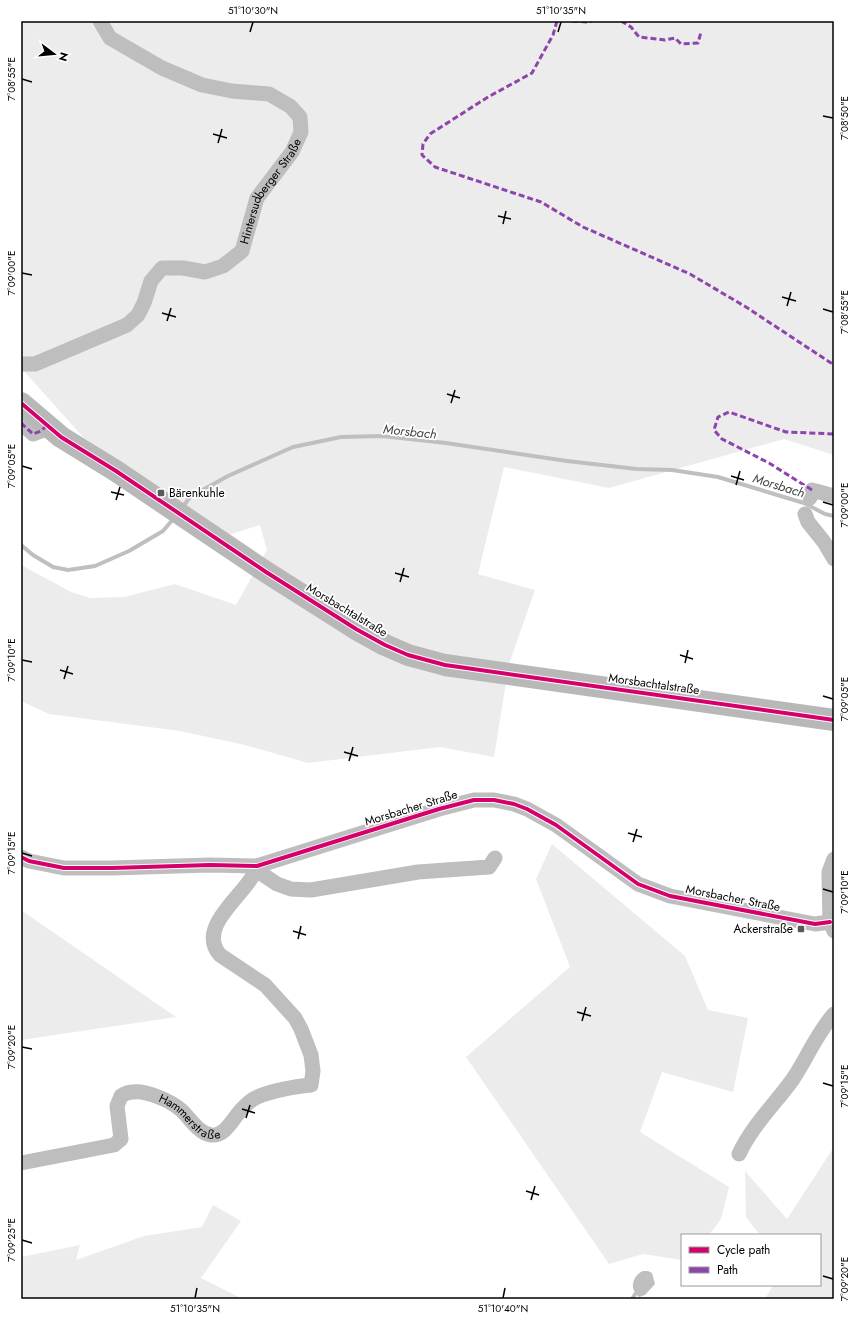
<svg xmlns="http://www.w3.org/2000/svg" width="855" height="1320" font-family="Jost,sans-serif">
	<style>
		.green { fill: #ececec }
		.water { fill: #bfbfbf }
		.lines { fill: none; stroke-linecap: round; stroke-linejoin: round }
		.stream { stroke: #bfbfbf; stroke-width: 4 }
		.street { stroke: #bebebe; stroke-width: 15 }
		.secondary { stroke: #b8b8b8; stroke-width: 22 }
		.quiet { stroke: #8e44ad; stroke-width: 3; stroke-dasharray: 6 3; stroke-linecap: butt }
		.cycleway-casing { stroke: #fff; stroke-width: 6 }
		.cycleway { stroke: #d6006c; stroke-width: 4 }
		.ticks { fill: none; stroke: #000; stroke-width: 1.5 }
		.poi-dot { fill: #595959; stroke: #fff; stroke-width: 1.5 }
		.labels { text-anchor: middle; stroke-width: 3.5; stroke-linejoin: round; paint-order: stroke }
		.street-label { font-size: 12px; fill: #000; stroke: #fff }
		.poi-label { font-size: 12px; fill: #000; stroke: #fff; text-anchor: start }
		.water-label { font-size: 13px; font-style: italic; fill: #444; stroke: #fff }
		.neatline { fill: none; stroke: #000; stroke-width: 1.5 }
		.ticks-label { font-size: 10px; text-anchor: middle; fill: #000 }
	</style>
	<rect width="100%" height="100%" fill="#fff"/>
	<path class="green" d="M 21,21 L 834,21 L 834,455 L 784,439 L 609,488 L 504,467 L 478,574 L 535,590 L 509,664 L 494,757 L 440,747 L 308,763 L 245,745 L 180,731 L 49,714 L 21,701 L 21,565 L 71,592 L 90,598 L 124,597 L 175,584 L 236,605 L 267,550 L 260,525 L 225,536 L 83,437 L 21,368 Z
		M 552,844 L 685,956 L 708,1010 L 748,1018 L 733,1092 L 662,1072 L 640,1132 L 729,1187 L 721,1219 L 709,1235 L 682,1235 L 682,1260 L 643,1254 L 609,1264 L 466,1057 L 570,967 L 536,879 Z
		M 21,910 L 176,1017 L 21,1040 Z
		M 834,1147 L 834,1299 L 765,1299 L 773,1285 L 820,1285 L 820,1235 L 760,1235 L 746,1217 L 745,1171 L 787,1219 Z
		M 213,1205 L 241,1221 L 201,1278 L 243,1299 L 21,1299 L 21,1257 L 80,1245 L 76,1260 L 144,1236 L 202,1227 Z"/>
	<path class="water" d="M 643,1271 L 648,1271 L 652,1273 L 655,1284 L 645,1295 L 639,1297 C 637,1295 634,1291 633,1288 C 632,1281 636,1274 643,1271 Z"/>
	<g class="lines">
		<path class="stream" d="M 182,508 L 190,497 L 228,476 L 293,447 L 341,437 L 382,436 L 446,443 L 567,461 L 637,469 L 672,470 L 718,477 L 804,503 L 825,514 L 834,516
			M 21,545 L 33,555 L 53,567 L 68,570 L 95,566 L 129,551 L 163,531 L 174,518
			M 632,1299 L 636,1293"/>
		<g class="street">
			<path id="s1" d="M 21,364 L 35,364 L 127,325 L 138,315 L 144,303 L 151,281 L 162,268 L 183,268 L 205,272 L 223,266 L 242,251 L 257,198 L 292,152 L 301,132 L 300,117 L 290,106 L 269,94 L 232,91 L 202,85 L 162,68 L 110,38 L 100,21"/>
			<path d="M 21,423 L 33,434 L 41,431 L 47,425"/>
			<path d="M 810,498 L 812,490 L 834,496"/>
			<path d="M 805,514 L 808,522 L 824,542 L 834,559"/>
			<path d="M 21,857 L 29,861 L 64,868 L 112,868 L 210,865 L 257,866 L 439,809 L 474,800 L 494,800 L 514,804 L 527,809 L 556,825 L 638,884 L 670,896 L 815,924 L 830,922"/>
			<path d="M 257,866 L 262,874 L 277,884 L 291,889 L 311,890 L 418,872 L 489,867 L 495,858"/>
			<path d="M 834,931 L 830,922 L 829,878 L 829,872 L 834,859"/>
			<path d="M 739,1154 C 752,1126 775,1104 793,1079 C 807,1058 817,1033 834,1014"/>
			<path id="s2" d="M 21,1163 L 114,1145 L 121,1139 L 117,1106 L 121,1096 C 124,1094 129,1092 133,1092 C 146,1090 171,1101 181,1110 C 190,1118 198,1133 211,1135 C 226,1137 234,1116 243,1108 C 246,1105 249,1102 252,1100 C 263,1092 297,1086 311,1085 L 313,1071 L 311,1055 L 301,1029 L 295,1018 L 265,985 L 220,955 C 197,929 239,899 252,877 C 254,874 255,870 257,866"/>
		</g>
		<path class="secondary" d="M 21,403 L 61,437 L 116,471 L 266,572 L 356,629 L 385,645 L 408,655 L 445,665 L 834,720"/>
		<path class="quiet" d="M 557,21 L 553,35 L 532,73 L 488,97 L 430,134 L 423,144 L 422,155 L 435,167 L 541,202 L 583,227 L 690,274 L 746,307 L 834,365
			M 572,21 L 587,22 L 592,21
			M 621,21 L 631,27 L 639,37 L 665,40 L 675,38 L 681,44 L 698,43 L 701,32
			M 21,423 L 33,434 L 41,431 L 47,425
			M 812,490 L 769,463 L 722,439 L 714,430 L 718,417 L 729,412 L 786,432 L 834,434"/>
		<g class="cycleway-casing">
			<path id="cycleway" d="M 21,403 L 61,437 L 116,471 L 266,572 L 356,629 L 385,645 L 408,655 L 445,665 L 834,720
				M 21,857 L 29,861 L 64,868 L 112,868 L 210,865 L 257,866 L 439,809 L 474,800 L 494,800 L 514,804 L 527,809 L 556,825 L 638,884 L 670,896 L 815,924 L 830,922"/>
		</g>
		<use href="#cycleway" class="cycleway"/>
	</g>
	<path class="ticks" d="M 250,32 L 253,22M 558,32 L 561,22M 22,79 L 32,82M 823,116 L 833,118M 213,134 L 227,138M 218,143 L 222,129M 498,216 L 511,219M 503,224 L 506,211M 22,273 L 32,275M 782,297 L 796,301M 787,306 L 791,292M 823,309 L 833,312M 162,313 L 176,317M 167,321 L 171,308M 447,394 L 460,398M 451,403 L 455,390M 22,466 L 32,469M 731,476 L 744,480M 736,485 L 740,471M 111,492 L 124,495M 116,500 L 120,487M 823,502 L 833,505M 395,573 L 409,577M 400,582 L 404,568M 680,655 L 693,659M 22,660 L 32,662M 685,663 L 688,650M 60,670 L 73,674M 64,679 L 68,666M 823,696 L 833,699M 344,752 L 358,756M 349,761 L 353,747M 628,833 L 642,837M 633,842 L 637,829M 22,853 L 32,856M 823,889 L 833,892M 293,931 L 306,935M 298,939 L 301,926M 577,1012 L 591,1016M 582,1021 L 586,1007M 22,1047 L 32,1049M 823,1083 L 833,1086M 242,1109 L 255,1113M 246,1118 L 250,1105M 526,1191 L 539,1195M 531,1200 L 535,1186M 22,1240 L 32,1243M 823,1276 L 833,1279M 195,1298 L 197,1288M 503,1298 L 505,1288"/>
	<g class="poi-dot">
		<rect x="157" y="489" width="8" height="8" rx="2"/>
		<rect x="797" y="925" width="8" height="8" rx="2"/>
	</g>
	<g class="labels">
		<g class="street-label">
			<text dy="4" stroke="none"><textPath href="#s1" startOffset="336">Hintersudberger Straße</textPath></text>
			<text transform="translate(347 610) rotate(31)" y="4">Morsbachtalstraße</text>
			<text transform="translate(654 684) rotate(8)" y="4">Morsbachtalstraße</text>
			<text transform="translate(411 808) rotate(-17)" y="4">Morsbacher Straße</text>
			<text transform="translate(733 898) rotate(11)" y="4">Morsbacher Straße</text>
			<text dy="4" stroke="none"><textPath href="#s2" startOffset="225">Hammerstraße</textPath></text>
		</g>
		<g class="poi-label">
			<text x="169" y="497">Bärenkuhle</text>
			<text x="793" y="933" text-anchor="end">Ackerstraße</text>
		</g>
		<g class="water-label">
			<text transform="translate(410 431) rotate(6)" y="5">Morsbach</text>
			<text transform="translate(779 485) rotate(17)" y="5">Morsbach</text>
		</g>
	</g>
	<rect width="855" height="1320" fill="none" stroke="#ffffff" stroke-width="44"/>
	<rect x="681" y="1234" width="140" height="52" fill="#ffffff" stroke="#999999"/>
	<rect x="689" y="1247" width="20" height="6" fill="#d6006c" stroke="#999999"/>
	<text x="717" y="1254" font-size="12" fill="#000000">Cycle path</text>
	<rect x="689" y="1267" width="20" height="6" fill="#8e44ad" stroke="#999999"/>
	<text x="717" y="1274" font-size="12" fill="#000000">Path</text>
	<g transform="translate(54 54) rotate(106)" stroke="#ffffff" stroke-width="3" paint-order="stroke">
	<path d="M0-3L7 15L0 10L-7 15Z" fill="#000000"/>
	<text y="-6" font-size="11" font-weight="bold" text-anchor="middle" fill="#000000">N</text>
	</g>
	<rect x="22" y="22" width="811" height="1276" class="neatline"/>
	<g class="ticks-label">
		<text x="253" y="14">51°10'30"N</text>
		<text x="561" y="14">51°10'35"N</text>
		<text transform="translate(11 79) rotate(-90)" y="4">7°08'55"E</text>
		<text transform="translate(844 118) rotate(-90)" y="4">7°08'50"E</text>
		<text transform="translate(11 273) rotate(-90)" y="4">7°09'00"E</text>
		<text transform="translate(844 312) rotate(-90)" y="4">7°08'55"E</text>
		<text transform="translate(11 466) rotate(-90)" y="4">7°09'05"E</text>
		<text transform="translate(844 505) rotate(-90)" y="4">7°09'00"E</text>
		<text transform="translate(11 660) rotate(-90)" y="4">7°09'10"E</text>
		<text transform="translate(844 699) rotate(-90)" y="4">7°09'05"E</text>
		<text transform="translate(11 853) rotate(-90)" y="4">7°09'15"E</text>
		<text transform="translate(844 892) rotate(-90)" y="4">7°09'10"E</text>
		<text transform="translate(11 1047) rotate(-90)" y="4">7°09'20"E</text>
		<text transform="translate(844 1086) rotate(-90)" y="4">7°09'15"E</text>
		<text transform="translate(11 1240) rotate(-90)" y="4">7°09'25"E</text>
		<text transform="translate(844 1279) rotate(-90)" y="4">7°09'20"E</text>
		<text x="195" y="1312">51°10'35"N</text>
		<text x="503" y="1312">51°10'40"N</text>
	</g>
</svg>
